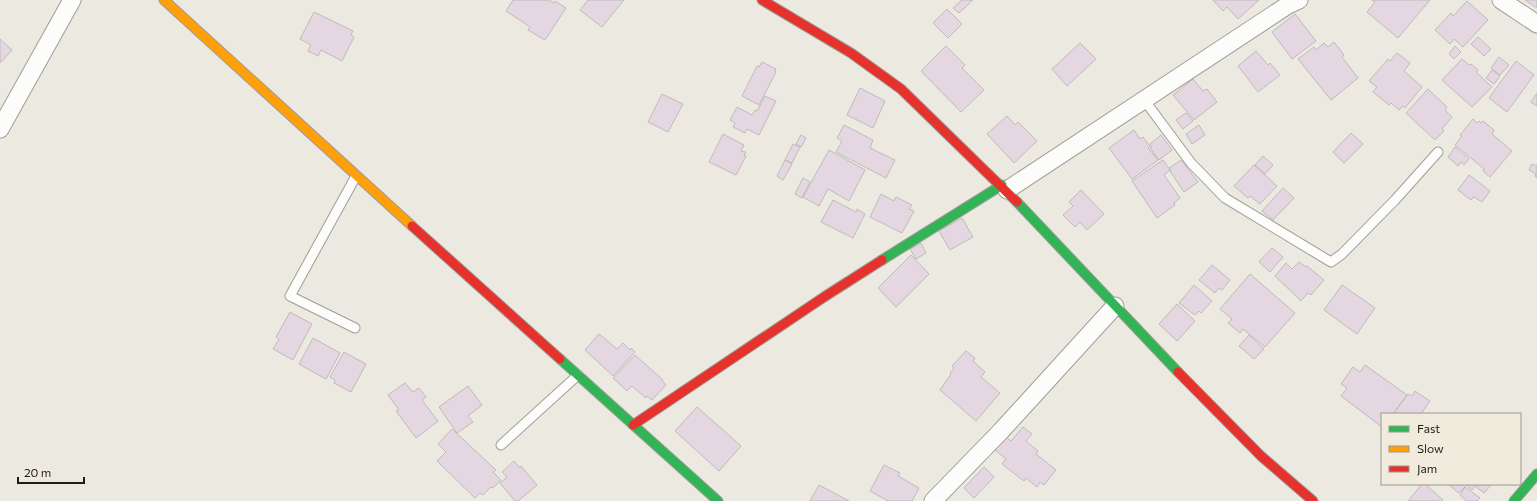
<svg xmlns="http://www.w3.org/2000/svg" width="1537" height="501" font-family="Commissioner,sans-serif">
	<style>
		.building { fill: #e4d7e1; stroke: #bebbb9 }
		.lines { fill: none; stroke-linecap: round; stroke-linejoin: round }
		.lane-casing { stroke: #9f9d97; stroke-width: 11 }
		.street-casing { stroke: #9f9d97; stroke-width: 19 }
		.fast-casing { stroke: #9f9d97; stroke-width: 11 }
		.slow-casing { stroke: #9f9d97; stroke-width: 11 }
		.jam-casing { stroke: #9f9d97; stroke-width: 11 }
		.lane { stroke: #fcfcfa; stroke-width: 9 }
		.street { stroke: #fcfcfa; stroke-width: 17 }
		.fast { stroke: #30b455; stroke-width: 9 }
		.slow { stroke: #ff9f0a; stroke-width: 9 }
		.jam { stroke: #e5322d; stroke-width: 9 }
	</style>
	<rect width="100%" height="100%" fill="#ece9e1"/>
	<path class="building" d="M 513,0 L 549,0 L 554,3 L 555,1 L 566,8 L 545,40 L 528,30 L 530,27 L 506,11 Z
		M 588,0 L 624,0 L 602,27 L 580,10 Z
		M 962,0 L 973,0 L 959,13 L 953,8 Z
		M 1213,0 L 1259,0 L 1238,19 L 1227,7 L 1223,11 Z
		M 1372,0 L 1430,0 L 1398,38 L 1367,12 L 1375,2 Z
		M 1525,0 L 1537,0 L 1537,8 Z
		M 1467,1 L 1488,20 L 1463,47 L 1454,39 L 1450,44 L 1435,30 L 1451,13 L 1453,16 Z
		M 947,9 L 962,24 L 948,38 L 933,23 Z
		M 314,12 L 353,31 L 351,35 L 354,37 L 342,61 L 321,50 L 318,56 L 308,51 L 311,45 L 300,39 Z
		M 1295,14 L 1316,41 L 1292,59 L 1272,32 Z
		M 1478,37 L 1491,49 L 1484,56 L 1471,44 Z
		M 0,39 L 12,50 L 0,63 Z
		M 1334,42 L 1344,55 L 1342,57 L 1358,78 L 1331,100 L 1298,59 L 1314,47 L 1316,50 L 1324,43 L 1328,47 Z
		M 1080,43 L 1096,59 L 1067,86 L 1052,69 Z
		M 946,46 L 965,65 L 962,68 L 984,90 L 961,112 L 921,71 Z
		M 1455,46 L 1461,52 L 1454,59 L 1449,54 Z
		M 1256,51 L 1268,65 L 1270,63 L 1280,75 L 1258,92 L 1238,66 Z
		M 1397,53 L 1410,63 L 1404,71 L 1422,87 L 1405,108 L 1403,106 L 1399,110 L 1391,103 L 1389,105 L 1373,92 L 1377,87 L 1369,81 L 1388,59 L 1390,61 Z
		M 1499,57 L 1509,65 L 1500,75 L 1491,68 Z
		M 1462,59 L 1469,65 L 1471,64 L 1478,70 L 1476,72 L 1492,87 L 1472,107 L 1442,80 Z
		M 1516,61 L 1534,75 L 1507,112 L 1489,98 Z
		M 762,62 L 776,69 L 775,72 L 776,72 L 759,105 L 742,96 L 757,66 L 759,67 Z
		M 1492,70 L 1500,76 L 1494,84 L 1486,78 Z
		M 1193,79 L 1203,91 L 1207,89 L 1217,102 L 1194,120 L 1173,95 Z
		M 860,88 L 885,101 L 873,128 L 847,115 Z
		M 1428,89 L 1447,107 L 1445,110 L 1452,117 L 1442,129 L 1444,131 L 1435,140 L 1406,113 Z
		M 1537,93 L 1537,106 L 1531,102 Z
		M 662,94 L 683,104 L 668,132 L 648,122 Z
		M 765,96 L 776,101 L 759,135 L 747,129 L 745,133 L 733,127 L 735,123 L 730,120 L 737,107 L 752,115 L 755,110 L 757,111 Z
		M 1186,113 L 1193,121 L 1183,129 L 1176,120 Z
		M 1007,116 L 1015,125 L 1018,122 L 1037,141 L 1014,163 L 987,134 Z
		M 1473,119 L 1477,123 L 1479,121 L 1481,123 L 1483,121 L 1494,130 L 1492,134 L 1512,151 L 1490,177 L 1483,171 L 1484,169 L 1455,145 L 1462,136 L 1460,135 Z
		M 844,125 L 873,140 L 870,148 L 895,160 L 886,178 L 836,152 L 842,141 L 837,138 Z
		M 1199,125 L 1205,135 L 1192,144 L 1186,134 Z
		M 1134,130 L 1140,139 L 1143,137 L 1150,146 L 1148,148 L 1158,160 L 1132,179 L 1109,148 Z
		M 1351,133 L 1363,144 L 1344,163 L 1333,152 Z
		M 723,134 L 744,145 L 741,151 L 746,152 L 744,155 L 746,156 L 736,175 L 709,162 Z
		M 801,135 L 806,138 L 801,147 L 796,144 Z
		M 1161,135 L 1172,150 L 1159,160 L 1150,148 L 1152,147 L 1150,144 Z
		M 793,144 L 800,147 L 792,163 L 785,160 Z
		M 1455,147 L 1469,159 L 1464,165 L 1461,162 L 1458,166 L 1448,157 Z
		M 829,150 L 865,170 L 849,201 L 828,189 L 819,206 L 803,197 Z
		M 1263,156 L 1273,165 L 1265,174 L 1255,165 Z
		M 785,160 L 792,164 L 783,180 L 777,176 Z
		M 1163,160 L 1170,170 L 1164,175 L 1180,198 L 1174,203 L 1175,205 L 1157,218 L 1132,181 Z
		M 1181,160 L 1198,182 L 1184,192 L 1170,171 L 1171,170 L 1169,168 Z
		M 1532,164 L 1536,166 L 1537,165 L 1537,178 L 1535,176 L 1536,174 L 1529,170 Z
		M 1254,165 L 1277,186 L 1260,204 L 1250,196 L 1248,198 L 1234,186 Z
		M 1469,175 L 1490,191 L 1482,202 L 1474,197 L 1471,200 L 1458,190 Z
		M 803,178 L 810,182 L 802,198 L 795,194 Z
		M 1283,188 L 1294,198 L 1273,220 L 1262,211 Z
		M 1081,190 L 1104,214 L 1087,230 L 1080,222 L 1075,227 L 1063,215 L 1073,206 L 1069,202 Z
		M 881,194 L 894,201 L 896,197 L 912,205 L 909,209 L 914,211 L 902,233 L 870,217 Z
		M 833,200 L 856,212 L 857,209 L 865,214 L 853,238 L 821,222 Z
		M 962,218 L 973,237 L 950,250 L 939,231 Z
		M 921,243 L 926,253 L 916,259 L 910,249 Z
		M 1272,248 L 1283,257 L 1270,272 L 1259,262 Z
		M 911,255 L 929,274 L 896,307 L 878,288 Z
		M 1299,262 L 1306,267 L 1307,266 L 1324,280 L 1311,295 L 1308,293 L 1301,301 L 1275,276 L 1286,263 L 1292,269 Z
		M 1212,265 L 1230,280 L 1222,290 L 1219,288 L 1215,293 L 1199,280 Z
		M 1250,274 L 1295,313 L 1265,347 L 1243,329 L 1240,333 L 1228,323 L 1232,319 L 1220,309 Z
		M 1194,285 L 1212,301 L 1201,313 L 1199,311 L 1195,315 L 1179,303 Z
		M 1342,285 L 1375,308 L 1357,334 L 1324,310 Z
		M 1177,304 L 1195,321 L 1177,341 L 1159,324 Z
		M 290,312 L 312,324 L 293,360 L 273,349 L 279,339 L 276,337 Z
		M 599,334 L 617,349 L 623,343 L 630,350 L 631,348 L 635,352 L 613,376 L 585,350 Z
		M 1249,335 L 1264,349 L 1254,359 L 1239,346 Z
		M 313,338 L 340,353 L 326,379 L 299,364 Z
		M 966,351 L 975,358 L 973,361 L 985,372 L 981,377 L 1000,393 L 976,421 L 940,390 L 951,374 L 950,373 L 954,368 L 952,366 Z
		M 344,352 L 366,364 L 351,392 L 334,383 L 335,380 L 330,377 Z
		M 635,355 L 663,380 L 662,381 L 666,385 L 652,400 L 647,396 L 646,398 L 632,386 L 627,391 L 613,378 Z
		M 1365,365 L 1407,395 L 1393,414 L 1382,414 L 1382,427 L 1341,396 L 1347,388 L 1341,384 L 1353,367 L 1360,372 Z
		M 405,383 L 413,392 L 419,388 L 426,397 L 422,400 L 438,421 L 416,438 L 396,411 L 399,410 L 388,395 Z
		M 468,386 L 482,405 L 468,416 L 473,422 L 457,433 L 439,407 Z
		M 1415,391 L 1430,401 L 1421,414 L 1393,414 L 1408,394 L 1412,396 Z
		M 697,407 L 741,446 L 719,471 L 675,431 Z
		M 1023,427 L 1032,434 L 1026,441 L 1038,451 L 1036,454 L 1056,470 L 1044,485 L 1040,482 L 1037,487 L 1026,478 L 1024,481 L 1002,464 L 1006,459 L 995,450 L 1005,436 L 1011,441 Z
		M 452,429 L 496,470 L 493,472 L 501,480 L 493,488 L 491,487 L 483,495 L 480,493 L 475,498 L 437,461 L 446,452 L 438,444 Z
		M 514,461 L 520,468 L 521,466 L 537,485 L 518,501 L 515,501 L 500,483 L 507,477 L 502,472 Z
		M 884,465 L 900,473 L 898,476 L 919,488 L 912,501 L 888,501 L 870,491 Z
		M 984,467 L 994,477 L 974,498 L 964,488 Z
		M 1422,484 L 1425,484 L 1443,500 L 1442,501 L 1408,501 Z
		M 1448,484 L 1462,484 L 1465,487 L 1459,493 Z
		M 1465,484 L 1492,484 L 1484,493 L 1475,486 L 1472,490 Z
		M 819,485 L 849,501 L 810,501 Z
		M 1465,487 L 1480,498 L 1477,501 L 1467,501 L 1460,495 Z"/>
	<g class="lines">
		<g class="lane-casing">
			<path id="lane" d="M 1145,101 L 1191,163 L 1225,198 L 1331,262 L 1342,254 L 1395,200 L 1438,152
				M 355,328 L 290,296 L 356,176
				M 501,445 L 578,375"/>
		</g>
		<g class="street-casing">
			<path id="street" d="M 1501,0 L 1537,24
				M 0,129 L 72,0
				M 1007,190 L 1288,5 L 1299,0
				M 933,501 L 1001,431 L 1115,306"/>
		</g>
		<g class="fast-casing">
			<path id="fast" d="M 1017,202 L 1178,372
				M 882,260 L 1002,185
				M 560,359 L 718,501
				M 1514,501 L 1537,474"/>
		</g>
		<g class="slow-casing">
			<path id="slow" d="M 164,0 L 412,226"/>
		</g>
		<g class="jam-casing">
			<path id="jam" d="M 762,0 L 851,53 L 901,89 L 1017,202
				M 412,226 L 560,359
				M 1178,372 L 1261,456 L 1313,501
				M 633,425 L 824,297 L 882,260"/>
		</g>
		<use href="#lane" class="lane"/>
		<use href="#street" class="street"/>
		<use href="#fast" class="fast"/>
		<use href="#slow" class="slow"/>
		<use href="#jam" class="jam"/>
	</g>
	<rect x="1381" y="413" width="140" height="72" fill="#f0ebdd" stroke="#9c988e"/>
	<rect x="1389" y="426" width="20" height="6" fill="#30b455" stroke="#9c988e"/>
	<text x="1417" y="433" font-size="12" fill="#1e1c17">Fast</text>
	<rect x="1389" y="446" width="20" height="6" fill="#ff9f0a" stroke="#9c988e"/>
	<text x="1417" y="453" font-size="12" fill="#1e1c17">Slow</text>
	<rect x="1389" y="466" width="20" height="6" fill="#e5322d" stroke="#9c988e"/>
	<text x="1417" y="473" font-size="12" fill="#1e1c17">Jam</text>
	<path d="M18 477v6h66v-6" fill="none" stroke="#1e1c17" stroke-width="2"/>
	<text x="24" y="477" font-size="12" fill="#1e1c17" stroke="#f0ebdd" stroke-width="3" paint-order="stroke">20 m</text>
</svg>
